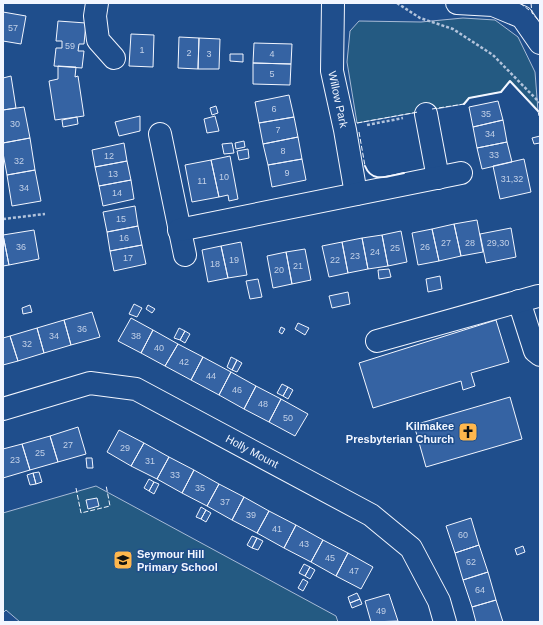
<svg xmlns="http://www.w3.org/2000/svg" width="543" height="625" font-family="Arial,sans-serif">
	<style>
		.green { fill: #245a82; stroke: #a8bbd7 }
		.building { fill: #3563a3; stroke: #f2f6ff }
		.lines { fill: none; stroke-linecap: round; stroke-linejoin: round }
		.minor-casing { stroke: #f2f6ff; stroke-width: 24 }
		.path { stroke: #b3c4dc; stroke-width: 2.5; stroke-dasharray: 3 2; stroke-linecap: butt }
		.minor { stroke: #1f4e8c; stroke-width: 22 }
		.fence { stroke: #f2f6ff; stroke-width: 1; stroke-dasharray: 5 2; stroke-linecap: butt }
		.wall { stroke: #f2f6ff; stroke-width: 2 }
		.labels { text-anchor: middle; stroke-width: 3; stroke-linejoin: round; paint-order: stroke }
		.number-label { font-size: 9px; fill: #c3d1e8 }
		.street-label { font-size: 11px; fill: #f2f6ff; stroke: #1f4e8c }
		.poi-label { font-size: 11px; font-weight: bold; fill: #f2f6ff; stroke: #1f4e8c; text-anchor: end }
	</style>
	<rect width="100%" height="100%" fill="#1f4e8c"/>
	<path class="green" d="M 463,18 L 495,20 L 518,37 L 535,72 L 538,111 L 510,82 L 501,92 L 469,98 L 464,104 L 357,123 L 347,62 L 350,31 L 359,21 L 421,22 Z
		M 96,486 L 336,616 L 338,622 L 20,622 L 6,610 L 3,613 L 3,513 Z"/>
	<path class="building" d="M 3,12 L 26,16 L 21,44 L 3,41 Z
		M 58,21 L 86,23 L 84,44 L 79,44 L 78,51 L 84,51 L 82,68 L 54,66 L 56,48 L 62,48 L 62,41 L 56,41 Z
		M 131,34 L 154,35 L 153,67 L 129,66 Z
		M 179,37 L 199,38 L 198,69 L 178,68 Z
		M 199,38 L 220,39 L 219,69 L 198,69 Z
		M 254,43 L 292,44 L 291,64 L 253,63 Z
		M 230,54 L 243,54 L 243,62 L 230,61 Z
		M 253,63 L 291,64 L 290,85 L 253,84 Z
		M 58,66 L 76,67 L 75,77 L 78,76 L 84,116 L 55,120 L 49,81 L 58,79 Z
		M 11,76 L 16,108 L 3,110 L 3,78 Z
		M 289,95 L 294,117 L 259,123 L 255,102 Z
		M 498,101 L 503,120 L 473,127 L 469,107 Z
		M 216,106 L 218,113 L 212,115 L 210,108 Z
		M 24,107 L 30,138 L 3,143 L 3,110 Z
		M 140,116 L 140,131 L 119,136 L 115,122 Z
		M 215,116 L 219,131 L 207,133 L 204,119 Z
		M 77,117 L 78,124 L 63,127 L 62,120 Z
		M 294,117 L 298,137 L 263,144 L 259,123 Z
		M 503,120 L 507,142 L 477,148 L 473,127 Z
		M 540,136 L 540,143 L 534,144 L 532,138 Z
		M 298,137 L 302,159 L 268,165 L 263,144 Z
		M 30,138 L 35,170 L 7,175 L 3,153 L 3,143 Z
		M 244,141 L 245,147 L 236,149 L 235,143 Z
		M 507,142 L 512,162 L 482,169 L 477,148 Z
		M 124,143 L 127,161 L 95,167 L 92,150 Z
		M 232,143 L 234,153 L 224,154 L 222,144 Z
		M 248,149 L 249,158 L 239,160 L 237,151 Z
		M 230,156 L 238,199 L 229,201 L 228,195 L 219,197 L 211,160 Z
		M 302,159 L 306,180 L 272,187 L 268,165 Z
		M 524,159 L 531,192 L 500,199 L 493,166 Z
		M 211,160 L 219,197 L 192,202 L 185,165 Z
		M 127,161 L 131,180 L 99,186 L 95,167 Z
		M 35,170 L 41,201 L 12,206 L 7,175 Z
		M 131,180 L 134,199 L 103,206 L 99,186 Z
		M 135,206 L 138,226 L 107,232 L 103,212 Z
		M 477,220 L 483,252 L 461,256 L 454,224 Z
		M 454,224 L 461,256 L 439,261 L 432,229 Z
		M 138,226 L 142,245 L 110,251 L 107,232 Z
		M 511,228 L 516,257 L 486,263 L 480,234 Z
		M 432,229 L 439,261 L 418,265 L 412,233 Z
		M 34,230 L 39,259 L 9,265 L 3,235 Z
		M 401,231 L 407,262 L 388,266 L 382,235 Z
		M 3,235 L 9,265 L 3,266 Z
		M 382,235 L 388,266 L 368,269 L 362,238 Z
		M 362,238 L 368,269 L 348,273 L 342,242 Z
		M 241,242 L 247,275 L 228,278 L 221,246 Z
		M 342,242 L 348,273 L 329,277 L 322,246 Z
		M 142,245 L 146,264 L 114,271 L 110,251 Z
		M 221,246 L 228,278 L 208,282 L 202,250 Z
		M 305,249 L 311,280 L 292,284 L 286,252 Z
		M 286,252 L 292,284 L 273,288 L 267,256 Z
		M 389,269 L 391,277 L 379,279 L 378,270 Z
		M 440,276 L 442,289 L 428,292 L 426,279 Z
		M 258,279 L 262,297 L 250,299 L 246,281 Z
		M 348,292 L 350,304 L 332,308 L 329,296 Z
		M 134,304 L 142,308 L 137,317 L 129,314 Z
		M 30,305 L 32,312 L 23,314 L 22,308 Z
		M 148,305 L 155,309 L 152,313 L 146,309 Z
		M 92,312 L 100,337 L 71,345 L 64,320 Z
		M 131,318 L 153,330 L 141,353 L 118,341 Z
		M 64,320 L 71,345 L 44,353 L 37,328 Z
		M 496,320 L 509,362 L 471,373 L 475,386 L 463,390 L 461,381 L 373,408 L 359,363 Z
		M 298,323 L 309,328 L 305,335 L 295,329 Z
		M 281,327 L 285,329 L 282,334 L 279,332 Z
		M 37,328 L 44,353 L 18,361 L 10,336 Z
		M 179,328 L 185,331 L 180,340 L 174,338 Z
		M 153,330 L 178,344 L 165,366 L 141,353 Z
		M 185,331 L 190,334 L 185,343 L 180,340 Z
		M 10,336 L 18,361 L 3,365 L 3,338 Z
		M 178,344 L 203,357 L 191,380 L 165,366 Z
		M 203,357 L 231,372 L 219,395 L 191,380 Z
		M 231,357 L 237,360 L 232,370 L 227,367 Z
		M 237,360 L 242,363 L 237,372 L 232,370 Z
		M 231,372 L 256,386 L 244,409 L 219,395 Z
		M 282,384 L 288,387 L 283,396 L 277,393 Z
		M 256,386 L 281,399 L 269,422 L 244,409 Z
		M 288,387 L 293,390 L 288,399 L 283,396 Z
		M 510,397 L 522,439 L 426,467 L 414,425 Z
		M 281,399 L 308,414 L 295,436 L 269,422 Z
		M 78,427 L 86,454 L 58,462 L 50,436 Z
		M 119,430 L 144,443 L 131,466 L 107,452 Z
		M 50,436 L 58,462 L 30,470 L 22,444 Z
		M 144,443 L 169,457 L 157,479 L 131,466 Z
		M 22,444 L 30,470 L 3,478 L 3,449 Z
		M 169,457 L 194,470 L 182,493 L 157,479 Z
		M 86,458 L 92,458 L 93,468 L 87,468 Z
		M 194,470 L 219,484 L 207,506 L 182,493 Z
		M 39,472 L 42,482 L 36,484 L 33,473 Z
		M 33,473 L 36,484 L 30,485 L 27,475 Z
		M 149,479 L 154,482 L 149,491 L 144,488 Z
		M 154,482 L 159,484 L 154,494 L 149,491 Z
		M 219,484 L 244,497 L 232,520 L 207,506 Z
		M 244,497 L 269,511 L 257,533 L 232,520 Z
		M 97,498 L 99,506 L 88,509 L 86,500 Z
		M 201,507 L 206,510 L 201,519 L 196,517 Z
		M 206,510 L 211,513 L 206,522 L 201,519 Z
		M 269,511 L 296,525 L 284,548 L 257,533 Z
		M 471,518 L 479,545 L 455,553 L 446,526 Z
		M 296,525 L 323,540 L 311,562 L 284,548 Z
		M 252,536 L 257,538 L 252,548 L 247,545 Z
		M 257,538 L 263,541 L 258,550 L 252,548 Z
		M 323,540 L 348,553 L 336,576 L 311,562 Z
		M 479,545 L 488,572 L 463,580 L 455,553 Z
		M 523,546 L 525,552 L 517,555 L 515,549 Z
		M 348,553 L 373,567 L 361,589 L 336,576 Z
		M 304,564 L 310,567 L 305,576 L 299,573 Z
		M 310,567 L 315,570 L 310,579 L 305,576 Z
		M 488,572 L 496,600 L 472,607 L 463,580 Z
		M 303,579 L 308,582 L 303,591 L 298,588 Z
		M 357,593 L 360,599 L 350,603 L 348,597 Z
		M 389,594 L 398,621 L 371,622 L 365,601 Z
		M 360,599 L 362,604 L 352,608 L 350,603 Z
		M 496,600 L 503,622 L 476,622 L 472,607 Z"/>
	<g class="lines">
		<g class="minor-casing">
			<g id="minor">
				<path d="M 97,3 L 95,16 L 98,40 L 114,58"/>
				<path id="s1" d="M 333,3 L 332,71 L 345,130 L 356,194"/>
				<path d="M 457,3 L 493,5 L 522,17 L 540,43"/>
				<path d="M 426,114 L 438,178"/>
				<path d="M 160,134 L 185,255"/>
				<path d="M 179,230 L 461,173"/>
				<path d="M 519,301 L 535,351 L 540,355"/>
				<path d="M 377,341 L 538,296 L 540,296"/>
				<path id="s2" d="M 3,409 L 90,383 L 136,389 L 371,515 L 411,548 L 439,601 L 445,622"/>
			</g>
		</g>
		<path class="path" d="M 397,3 L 420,18 L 453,29 L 493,55 L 540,103
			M 367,125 L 403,118
			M 3,219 L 45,214"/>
		<use href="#minor" class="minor"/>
		<path class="fence" d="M 520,3 L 529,10
			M 531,3 L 532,13 L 540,22
			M 432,109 L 464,104
			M 538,111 L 540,121
			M 357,123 L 418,112
			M 359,132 L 365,166
			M 76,488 L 81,513 L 110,506 L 106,485"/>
		<path class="wall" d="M 464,104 L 469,98 L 501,92 L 510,81 L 538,111
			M 365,166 C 372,184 388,176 404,173"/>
	</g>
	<defs>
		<g id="church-square" transform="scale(1)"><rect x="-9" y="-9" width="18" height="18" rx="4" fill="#ffb74d" stroke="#1f4e8c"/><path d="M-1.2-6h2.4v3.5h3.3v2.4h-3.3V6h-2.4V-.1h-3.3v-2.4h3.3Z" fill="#111"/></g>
		<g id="school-square" transform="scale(1)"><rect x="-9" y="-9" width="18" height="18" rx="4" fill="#ffb74d" stroke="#1f4e8c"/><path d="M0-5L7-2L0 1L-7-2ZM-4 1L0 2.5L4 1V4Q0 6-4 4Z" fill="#111"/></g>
	</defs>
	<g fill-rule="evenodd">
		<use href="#church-square" x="468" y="432"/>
		<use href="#school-square" x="123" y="560"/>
	</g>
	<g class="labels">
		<g class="number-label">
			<text x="13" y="31">57</text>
			<text x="70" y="49">59</text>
			<text x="142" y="53">1</text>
			<text x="189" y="56">2</text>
			<text x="209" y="57">3</text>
			<text x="272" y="57">4</text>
			<text x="272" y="77">5</text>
			<text x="274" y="112">6</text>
			<text x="486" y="117">35</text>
			<text x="15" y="127">30</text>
			<text x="278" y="133">7</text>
			<text x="490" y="137">34</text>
			<text x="283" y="154">8</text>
			<text x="494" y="158">33</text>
			<text x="109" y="159">12</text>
			<text x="19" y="164">32</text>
			<text x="287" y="176">9</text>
			<text x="113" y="177">13</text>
			<text x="224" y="180">10</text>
			<text x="512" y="182">31,32</text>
			<text x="202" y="184">11</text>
			<text x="24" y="191">34</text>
			<text x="117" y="196">14</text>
			<text x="121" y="222">15</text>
			<text x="124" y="241">16</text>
			<text x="446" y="246">27</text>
			<text x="470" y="246">28</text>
			<text x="498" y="246">29,30</text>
			<text x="21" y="250">36</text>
			<text x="425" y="250">26</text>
			<text x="395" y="251">25</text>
			<text x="375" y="255">24</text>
			<text x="355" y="259">23</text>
			<text x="128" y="261">17</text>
			<text x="234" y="263">19</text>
			<text x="335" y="263">22</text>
			<text x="215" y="267">18</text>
			<text x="298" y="269">21</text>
			<text x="279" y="273">20</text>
			<text x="82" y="332">36</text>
			<text x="54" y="339">34</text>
			<text x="136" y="339">38</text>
			<text x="27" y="347">32</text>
			<text x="159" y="351">40</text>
			<text x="184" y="365">42</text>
			<text x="211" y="379">44</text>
			<text x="237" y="393">46</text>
			<text x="263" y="407">48</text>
			<text x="288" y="421">50</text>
			<text x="68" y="448">27</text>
			<text x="125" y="451">29</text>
			<text x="40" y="456">25</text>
			<text x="15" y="463">23</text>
			<text x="150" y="464">31</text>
			<text x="175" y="478">33</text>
			<text x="200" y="491">35</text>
			<text x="225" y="505">37</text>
			<text x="251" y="518">39</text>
			<text x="277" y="532">41</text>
			<text x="463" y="538">60</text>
			<text x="304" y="547">43</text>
			<text x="330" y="561">45</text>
			<text x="471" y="565">62</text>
			<text x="354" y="574">47</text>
			<text x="480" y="593">64</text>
			<text x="381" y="614">49</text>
		</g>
		<g class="street-label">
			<text dy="4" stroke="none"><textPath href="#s1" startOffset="97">Willow Park</textPath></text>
			<text dy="4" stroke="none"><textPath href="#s2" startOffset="269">Holly Mount</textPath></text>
		</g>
		<g class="poi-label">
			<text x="454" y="430">Kilmakee<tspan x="454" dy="13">Presbyterian Church</tspan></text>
			<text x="137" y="558" text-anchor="start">Seymour Hill<tspan x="137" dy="13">Primary School</tspan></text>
		</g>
	</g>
	<rect width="543" height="625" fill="none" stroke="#f2f6ff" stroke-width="8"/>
</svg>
